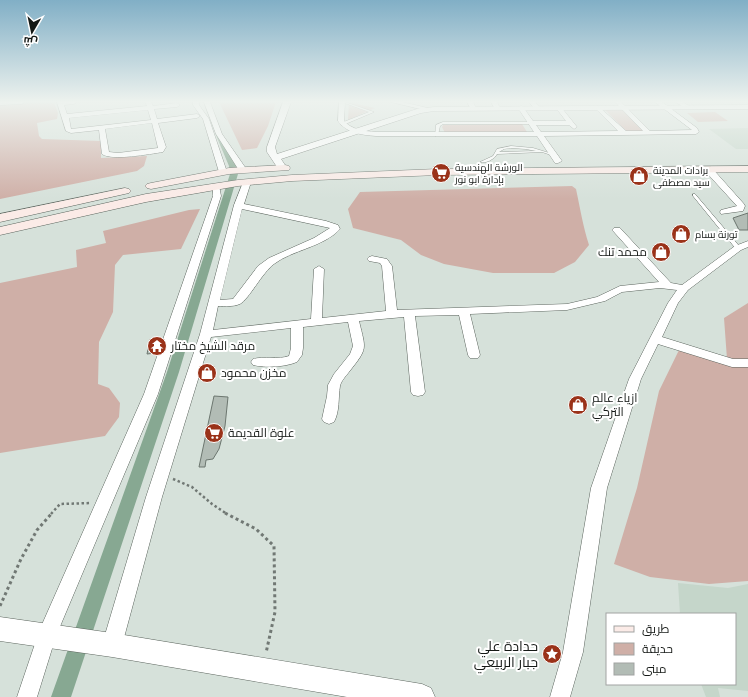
<svg xmlns="http://www.w3.org/2000/svg" width="748" height="697" font-family="'Roboto Serif',Cairo,serif">
	<style>
		.built { fill: #c5d6ca }
		.green { fill: #cfafa7 }
		.lines { fill: none; stroke-linecap: round; stroke-linejoin: round }
		.canal { fill: #87a892; fill-rule: evenodd }
		.building { fill: #b2bcb5; stroke: #6c766f }
		.service-casing { stroke: #5c655e; stroke-width: 1 }
		.minor-casing { stroke: #5c655e; stroke-width: 1 }
		.tertiary-casing { stroke: #5c655e; stroke-width: 1 }
		.secondary-casing { stroke: #5c655e; stroke-width: 1 }
		.path-far1 { stroke: #717874; stroke-width: 2.5; stroke-dasharray: 2.5 2.5; stroke-linecap: butt }
		.path { stroke: #717874; stroke-width: 3; stroke-dasharray: 3 3; stroke-linecap: butt }
		.service { fill: #fff; fill-rule: evenodd }
		.minor { fill: #fff; fill-rule: evenodd }
		.tertiary { fill: #fff; fill-rule: evenodd }
		.secondary { fill: #fbebe7; fill-rule: evenodd }
		.labels { text-anchor: middle; stroke-width: 4; stroke-linejoin: round; paint-order: stroke }
		.far-poi-label { font-size: 10px; fill: #151916; stroke: #fff; text-anchor: start }
		.poi-label { font-size: 12px; fill: #151916; stroke: #fff; text-anchor: start }
		.near-poi-label { font-size: 14px; fill: #151916; stroke: #fff; text-anchor: end }
	</style>
	<rect width="100%" height="100%" fill="#d6e1da"/>
	<path class="built" d="M 748,128 L 748,149 L 736,149 L 709,129 Z
		M 678,583 L 728,588 L 748,584 L 748,691 L 718,688 L 720,697 L 706,697 L 701,684 L 735,684 L 735,614 L 680,614 Z"/>
	<path class="green" d="M 37,102 L 54,102 L 58,113 L 57,119 L 37,123 L 39,136 L 42,139 L 101,141 L 101,158 L 147,156 L 144,166 L 137,171 L 0,199 L 0,104 Z
		M 219,102 L 276,102 L 268,126 L 257,148 L 242,150 Z
		M 349,102 L 375,108 L 348,120 Z
		M 604,109 L 622,109 L 644,132 L 627,132 Z
		M 715,112 L 728,121 L 698,122 L 687,113 Z
		M 522,124 L 527,132 L 445,133 L 442,127 L 443,125 Z
		M 572,186 L 576,189 C 580,208 583,226 589,245 L 575,262 L 554,273 L 493,273 L 444,264 L 421,255 L 401,240 L 353,228 L 348,209 L 360,192 Z
		M 200,209 L 181,249 L 123,255 L 115,265 L 113,312 L 99,342 L 98,384 L 109,388 L 120,403 L 119,417 L 105,436 L 0,453 L 0,283 L 77,267 L 76,250 L 106,243 L 103,231 L 189,210 Z
		M 748,303 L 748,581 L 709,584 L 650,577 L 614,564 L 637,488 L 659,391 L 679,350 L 727,359 L 724,318 Z"/>
	<g class="lines">
		<path class="canal" d="M 218,131 L 221,133 L 237,166 L 238,174 L 179,372 L 71,697 L 51,697 L 167,372 L 230,174 L 229,166 L 215,133 Z"/>
	</g>
	<path class="building" d="M 748,213 L 748,230 L 739,230 L 733,218 Z
		M 168,339 L 164,352 L 147,354 L 150,340 Z
		M 214,396 L 228,397 L 225,426 L 219,449 L 213,459 L 206,460 L 205,467 L 199,467 Z"/>
	<g class="lines">
		<g class="service-casing">
			<path id="service" d="M 342,102 L 345,102 L 374,112 L 343,125 L 341,125 L 341,123 L 369,112 Z
				M 443,122 L 532,122 L 534,123 L 532,124 L 443,124 L 440,126 L 438,135 L 435,136 L 436,125 Z
				M 511,146 L 533,148 L 556,155 L 554,156 L 542,152 L 497,154 C 495,159 485,164 480,162 L 493,156 L 497,149 ZM 511,148 L 526,149 L 536,151 L 499,152 L 504,149 Z
				M 693,194 L 695,194 L 740,247 L 740,249 L 736,249 L 693,196 Z"/>
		</g>
		<g class="minor-casing">
			<path id="minor" d="M 0,102 L 25,102 L 22,104 L 0,105 Z
				M 57,102 L 77,102 L 74,104 L 64,105 L 67,114 L 147,106 L 145,102 L 151,102 L 153,106 L 177,103 L 180,105 L 177,107 L 154,109 L 157,119 L 197,114 L 200,116 L 197,118 L 158,123 L 166,147 L 163,152 C 151,154 111,161 102,154 L 99,130 L 71,133 L 66,131 ZM 148,110 L 151,120 L 71,129 L 69,118 ZM 152,123 L 158,148 L 118,153 L 109,152 L 105,129 Z
				M 193,102 L 199,102 L 199,105 L 209,119 L 227,172 L 226,174 L 223,174 L 219,172 L 203,119 L 193,105 Z
				M 204,102 L 210,102 L 222,134 L 247,170 L 246,172 L 240,172 L 216,134 Z
				M 339,102 L 345,102 L 344,121 C 352,130 365,131 376,132 L 534,132 L 518,108 L 521,106 L 523,107 L 533,121 L 566,121 L 556,108 L 561,107 L 577,127 L 574,129 L 569,125 L 536,125 L 541,132 L 618,131 L 596,109 L 596,107 L 598,106 L 626,131 L 643,131 L 615,102 L 621,102 L 650,131 L 692,130 L 655,102 L 662,102 L 697,128 L 699,132 L 696,134 L 544,136 L 562,161 L 558,163 L 555,163 L 537,136 L 376,136 C 362,135 346,133 338,121 Z
				M 391,102 L 402,102 L 432,109 L 429,111 Z
				M 467,102 L 473,102 L 476,108 L 475,109 L 471,109 Z
				M 491,102 L 497,102 L 500,108 L 499,109 L 495,109 Z
				M 529,102 L 535,102 L 540,108 L 535,109 Z
				M 676,102 L 683,102 L 690,107 L 685,108 Z
				M 705,167 L 711,167 L 744,204 L 745,206 L 743,211 L 721,214 L 720,212 L 721,210 L 737,206 L 705,171 Z
				M 244,180 L 250,180 L 251,182 L 244,204 L 326,221 L 338,225 L 340,229 C 324,247 292,250 274,264 C 262,273 249,299 240,304 C 233,307 225,306 218,306 L 213,330 L 311,319 L 314,269 L 319,266 L 324,269 L 322,318 L 386,311 L 382,266 L 380,263 L 369,261 L 367,259 L 369,257 L 372,256 L 387,259 L 392,266 L 397,310 L 567,304 L 597,297 L 620,286 L 659,282 L 614,232 L 612,230 L 614,228 L 620,228 L 671,283 L 682,285 L 735,246 L 748,241 L 748,247 L 741,250 L 688,290 L 678,303 L 662,337 L 733,359 L 748,359 L 748,367 L 732,367 L 658,344 L 641,379 L 607,488 L 583,652 L 570,697 L 550,697 L 563,652 L 591,488 L 629,379 L 668,303 L 677,290 L 660,288 L 622,292 L 605,301 L 567,310 L 470,314 L 480,355 L 478,358 L 470,358 L 468,355 L 459,315 L 415,316 L 425,392 L 423,395 L 418,396 L 413,395 L 411,392 L 404,317 L 359,321 C 366,350 368,348 349,372 C 346,376 341,381 340,386 C 338,398 340,411 334,422 L 329,424 L 324,422 L 322,419 L 327,396 L 328,385 L 334,374 L 350,354 L 353,346 L 348,322 L 303,327 L 303,348 L 302,355 L 297,362 C 285,367 266,368 253,365 L 251,362 L 253,359 C 264,356 278,360 289,356 L 291,348 L 291,328 L 211,337 L 162,497 L 122,645 L 119,652 L 112,655 L 105,652 L 102,645 L 146,497 L 200,334 L 234,205 ZM 242,209 L 330,228 L 314,238 L 269,258 L 258,266 L 233,299 L 220,300 Z
				M 213,185 L 219,185 L 221,196 L 158,394 L 56,636 L 37,697 L 17,697 L 40,629 L 144,394 L 213,196 Z"/>
		</g>
		<g class="tertiary-casing">
			<path id="tertiary" d="M 283,102 L 291,102 L 275,147 L 277,154 L 417,109 L 434,107 L 748,105 L 748,109 L 434,111 L 421,113 L 281,159 L 285,165 L 280,168 L 277,167 L 267,152 L 267,147 Z
				M 0,617 L 112,633 L 422,684 L 431,688 L 435,697 L 347,697 L 112,657 L 0,641 Z"/>
		</g>
		<g class="secondary-casing">
			<path id="secondary" d="M 285,165 L 289,166 L 290,168 L 289,170 L 229,174 L 151,189 L 147,188 L 145,186 L 147,184 L 151,183 L 229,168 Z
				M 748,166 L 748,172 L 438,175 L 292,181 L 238,186 L 146,202 L 0,235 L 0,227 L 146,194 L 238,180 L 292,175 L 438,169 Z
				M 125,188 L 129,189 L 131,191 L 129,193 L 0,222 L 0,214 Z"/>
		</g>
		<path class="path-far1" d="M 173,479 L 192,487 L 212,504 L 227,514
			M 51,514 L 60,504 L 91,503"/>
		<path class="path" d="M 225,513 L 256,529 L 274,546 L 275,612 L 266,653
			M 0,606 L 21,559 L 37,530 L 52,513"/>
		<use href="#service" class="service"/>
		<use href="#minor" class="minor"/>
		<use href="#tertiary" class="tertiary"/>
		<use href="#secondary" class="secondary"/>
	</g>
	<linearGradient id="sky" x2="0" y2="1"><stop stop-color="#81afc6"/><stop offset="0.51" stop-color="#edf2ee"/><stop offset="1" stop-color="#edf2ee" stop-opacity="0"/></linearGradient>
	<rect width="748" height="199" fill="url(#sky)"/>
	<defs>
		<g id="supermarket-disc" transform="scale(1)"><circle r="9.5" fill="#9a3219" stroke="#fff"/><path d="M-6-5.5h2.5l.6 2H6L4.5 2H-2.5L-4.4-4H-6ZM-1.5 3.2a1.3 1.3 0 1 0 .1 0ZM3 3.2a1.3 1.3 0 1 0 .1 0Z" fill="#fff"/></g>
		<g id="shop-disc" transform="scale(1)"><circle r="9.5" fill="#9a3219" stroke="#fff"/><path d="M-5-2.5h2.3a2.7 3.5 0 0 1 5.4 0H5L5.5 6h-11ZM-1.5-2.5h3a1.5 2.3 0 0 0-3 0Z" fill="#fff"/></g>
		<g id="temple-disc" transform="scale(1)"><circle r="9.5" fill="#9a3219" stroke="#fff"/><path d="M0-6L5-2H3V0L6.5 2.5H4V6H1.5V3h-3V6H-4V2.5H-6.5L-3 0V-2H-5Z" fill="#fff"/></g>
		<g id="sight-disc" transform="scale(1)"><circle r="9.5" fill="#9a3219" stroke="#fff"/><path d="M0-6L1.8-2.2L6-1.7L2.9 1.2L3.7 5.4L0 3.3L-3.7 5.4L-2.9 1.2L-6-1.7L-1.8-2.2Z" fill="#fff"/></g>
	</defs>
	<g fill-rule="evenodd">
		<use href="#supermarket-disc" x="441" y="173"/>
		<use href="#shop-disc" x="639" y="176"/>
		<use href="#shop-disc" x="681" y="234"/>
		<use href="#shop-disc" x="661" y="252"/>
		<use href="#temple-disc" x="157" y="346"/>
		<use href="#shop-disc" x="207" y="373"/>
		<use href="#shop-disc" x="578" y="405"/>
		<use href="#supermarket-disc" x="214" y="433"/>
		<use href="#sight-disc" x="552" y="654"/>
	</g>
	<g class="labels">
		<g class="far-poi-label">
			<text x="455" y="171">الورشة الهندسية<tspan x="455" dy="12">بإدارة ابو نور</tspan></text>
			<text x="653" y="174">برادات المدينة<tspan x="653" dy="12">سيد مصطفى</tspan></text>
			<text x="695" y="238">تورنة بسام</text>
		</g>
		<g class="poi-label">
			<text x="647" y="256" text-anchor="end">محمد تنك</text>
			<text x="171" y="350">مرقد الشيخ مختار</text>
			<text x="221" y="377">مخزن محمود</text>
			<text x="592" y="402">ازياء عالم<tspan x="592" dy="14">التركي</tspan></text>
			<text x="228" y="437">علوة القديمة</text>
		</g>
		<g class="near-poi-label">
			<text x="538" y="651">حدادة علي<tspan x="538" dy="16">جبار الربيعي</tspan></text>
		</g>
	</g>
	<rect x="606" y="613" width="130" height="72" fill="#ffffff" stroke="#a1a3a2"/>
	<rect x="614" y="626" width="20" height="6" fill="#fbebe7" stroke="#a1a3a2"/>
	<text x="642" y="633" font-size="12" fill="#151916">طريق</text>
	<rect x="614" y="643" width="20" height="12" fill="#cfafa7" stroke="#a1a3a2"/>
	<text x="642" y="653" font-size="12" fill="#151916">حديقة</text>
	<rect x="614" y="663" width="20" height="12" fill="#b2bcb5" stroke="#a1a3a2"/>
	<text x="642" y="673" font-size="12" fill="#151916">مبنى</text>
	<g transform="translate(32 32) rotate(189)" stroke="#ffffff" stroke-width="3" paint-order="stroke">
	<path d="M0-3L7 15L0 10L-7 15Z" fill="#151916"/>
	<text y="-6" font-size="11" font-weight="bold" text-anchor="middle" fill="#151916">ش</text>
	</g>
</svg>
